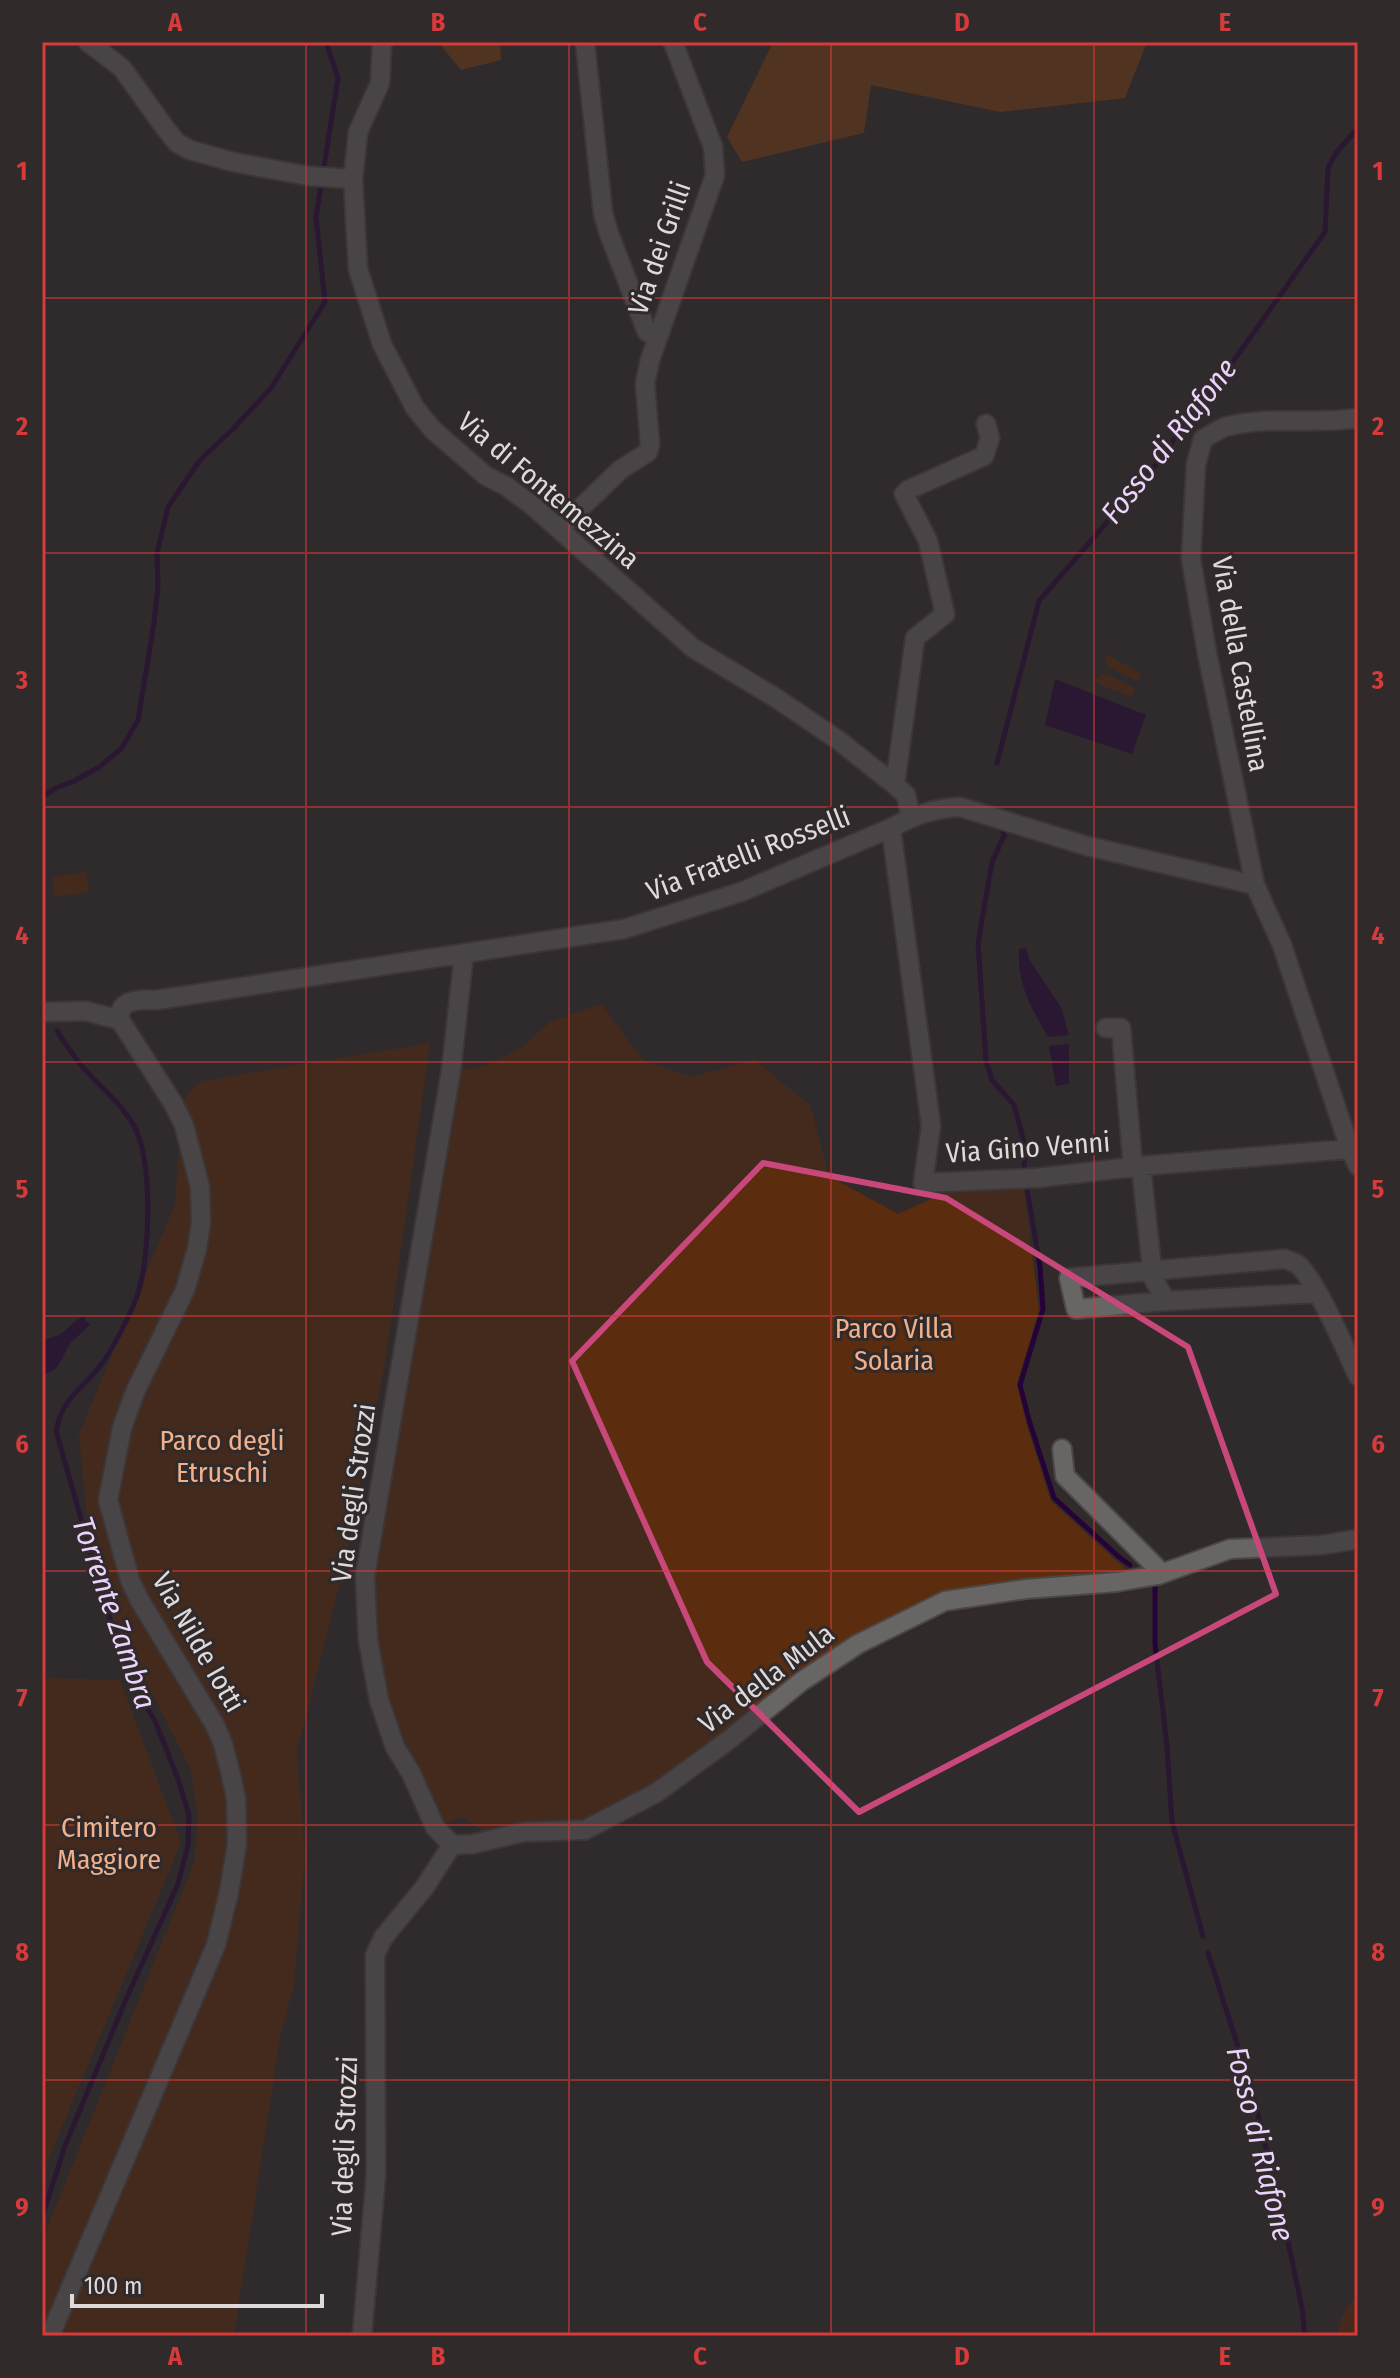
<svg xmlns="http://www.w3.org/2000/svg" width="1400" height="2378" font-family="'Fira Sans Condensed',sans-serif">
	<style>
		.green { fill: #5b2c0d }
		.forest { fill: #7a3e15 }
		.water { fill: #250238 }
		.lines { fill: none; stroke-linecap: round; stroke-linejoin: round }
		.stream { stroke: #250238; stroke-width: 5 }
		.minor-casing { stroke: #4c4647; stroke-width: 22 }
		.minor { stroke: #686565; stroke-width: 18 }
		.marked { fill: none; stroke: #c9487b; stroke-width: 6; stroke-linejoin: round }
		.grid { fill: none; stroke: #d73a3a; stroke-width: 2; stroke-opacity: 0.55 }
		.labels { text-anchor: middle; stroke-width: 6; stroke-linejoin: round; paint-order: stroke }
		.street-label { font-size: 28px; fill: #dedadb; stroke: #302a2b }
		.park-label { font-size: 28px; fill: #f1af8a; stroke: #302a2b }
		.water-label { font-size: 30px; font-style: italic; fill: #ebd3fd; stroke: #302a2b }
		.neatline { fill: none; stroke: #d73a3a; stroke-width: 3 }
		.grid-label { font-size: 26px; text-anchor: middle; font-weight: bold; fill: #d73a3a }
	</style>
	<rect width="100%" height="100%" fill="#302a2b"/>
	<path class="green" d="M 1107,654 L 1141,674 L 1137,681 L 1110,668 L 1105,659 Z
		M 1107,674 L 1135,688 L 1131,697 L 1094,682 L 1101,675 Z
		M 86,872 L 89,892 L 55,897 L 52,877 Z
		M 601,1004 L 644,1061 L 692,1077 L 754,1060 L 810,1105 L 829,1176 L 898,1214 L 931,1199 L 934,1187 L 1023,1180 L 1039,1310 L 1017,1384 L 1027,1426 L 1051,1501 L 1131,1574 L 1022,1581 L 939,1592 L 852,1637 L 796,1672 L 726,1736 L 653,1790 L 579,1825 L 490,1835 L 462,1817 L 435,1827 L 395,1747 L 365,1576 L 451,1071 L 483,1067 L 521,1048 L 550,1022 Z
		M 430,1043 L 385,1363 L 344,1566 L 297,1750 L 305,1857 L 294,1984 L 280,2038 L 234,2335 L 218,2333 L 217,2336 L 42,2336 L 42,2241 L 194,1863 L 198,1821 L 191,1770 L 112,1615 L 88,1529 L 79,1434 L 175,1204 L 183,1099 L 202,1081 Z
		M 42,1678 L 120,1680 L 181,1843 L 43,2172 Z
		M 1358,2293 L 1358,2327 L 1355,2336 L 1336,2336 L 1342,2315 Z"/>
	<path class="forest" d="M 438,42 L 500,42 L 501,60 L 461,70 Z
		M 773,42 L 1147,42 L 1125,98 L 1000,112 L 871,85 L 864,133 L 742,162 L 727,137 Z"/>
	<path class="water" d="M 1055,679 L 1146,715 L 1132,754 L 1045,725 Z
		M 1026,948 L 1030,961 L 1061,1007 L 1069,1035 L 1048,1037 C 1030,1005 1018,987 1019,949 Z
		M 1069,1044 L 1069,1084 L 1056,1086 L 1049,1046 Z
		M 83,1317 L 90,1325 C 83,1332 75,1338 69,1345 C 61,1358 60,1373 42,1374 L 42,1341 L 61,1334 L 77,1320 Z"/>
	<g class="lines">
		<path class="stream" d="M 997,763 L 1039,601 L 1151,471 L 1171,445 L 1183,421 L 1212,391 L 1325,232 L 1328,168 L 1336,153 L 1358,128
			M 42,797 L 56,788 L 74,781 L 99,767 L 121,749 L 138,720 L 154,623 L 158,586 L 157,553 L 168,507 L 200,460 L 232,430 L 271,388 L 325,302 L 316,217 L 338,78 L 326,42
			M 1003,832 L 1004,836 L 992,862 L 978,943 L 986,1061 L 992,1080 L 1014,1105 L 1021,1130 L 1025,1148 L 1024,1171 L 1040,1267 L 1043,1309 L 1020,1385 L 1029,1420 L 1054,1498 L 1119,1557 L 1130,1565
			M 1155,1582 L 1155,1644 L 1167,1746 L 1172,1822 L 1203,1936
			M 1208,1953 L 1252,2090 L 1285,2227 L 1302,2308 L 1305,2336
			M 42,2217 L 65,2146 L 127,1997 L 178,1884 L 188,1845 L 189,1815 L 178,1779 L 155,1721 L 135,1688 L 110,1620 L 56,1431 C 64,1391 89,1387 107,1356 C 117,1340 134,1308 139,1290 C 150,1253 153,1160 134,1126 C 123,1106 106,1092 90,1075 C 77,1062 67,1046 57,1031"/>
		<g class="minor-casing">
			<path id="minor" d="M 88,42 L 122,68 L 165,128 L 177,143 L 190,150 L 233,162 L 308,176 L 353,179
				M 382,42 L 380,83 L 358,132 L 353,179 L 358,269 L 382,344 L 415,408 L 433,430 L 486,476 L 506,486 L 533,506 L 693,648 L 776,698 L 838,740 L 895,785 L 906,795 L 911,817
				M 585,42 L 603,213 L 608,231 L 647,332 L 658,337
				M 1358,418 C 1314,425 1268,415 1225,427 C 1218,430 1210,435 1203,439 L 1196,464 L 1191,559 L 1207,653 L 1255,885 L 1282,945 L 1350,1149 L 1358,1166
				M 559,529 L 620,470 L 648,452 L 650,445 L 645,383 L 650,360 L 715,175 L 713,147 L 673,42
				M 895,785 L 915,638 L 945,614 L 928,541 L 904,494 L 908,490 L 984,456 L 990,438 L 986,424
				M 891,828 L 931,1126 L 923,1183 L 1037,1178 L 1141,1166 L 1350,1149
				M 42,1012 L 86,1011 L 120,1020
				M 120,1020 C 117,999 140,999 156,1000 L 624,929 L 741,892 L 891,828 C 912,816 935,808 960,807 L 1087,846 L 1255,885
				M 1106,1028 L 1121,1028 L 1133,1167
				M 1141,1166 L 1153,1278 L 1166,1301
				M 1317,1293 L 1166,1301 L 1076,1309 L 1069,1278 L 1285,1259 C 1289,1261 1294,1262 1297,1264 C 1315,1277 1347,1353 1358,1376
				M 1062,1449 L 1065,1476 L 1156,1567 L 1158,1575
				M 452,1845 L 473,1844 L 524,1832 L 585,1830 L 656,1793 L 726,1742 L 802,1681 L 858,1644 L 945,1601 L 1026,1589 L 1117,1582 L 1158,1575 L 1230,1549 L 1322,1545 L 1358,1539
				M 452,1845 L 435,1827 L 411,1773 L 395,1747 L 379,1700 L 368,1640 L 365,1576 L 451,1071 L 464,954
				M 50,2336 L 216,1945 L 229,1892 L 237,1844 L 236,1798 L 231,1775 L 223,1744 L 215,1725 L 139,1599 L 130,1580 L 108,1500 L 122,1428 L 135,1392 L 185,1290 L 197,1249 L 201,1222 L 200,1187 L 184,1125 L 173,1103 L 120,1020
				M 362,2336 L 376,2175 L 375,1955 L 383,1938 L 424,1888 L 452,1845"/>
		</g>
		<use href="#minor" class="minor"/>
	</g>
	<path d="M0 0H1400V2378H0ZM 763,1163 L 946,1198 L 1188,1347 L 1276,1594 L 859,1812 L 707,1662 L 572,1361 Z" fill="#302a2b" fill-opacity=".55" fill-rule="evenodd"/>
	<path class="marked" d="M 763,1163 L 946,1198 L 1188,1347 L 1276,1594 L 859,1812 L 707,1662 L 572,1361 Z"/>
	<path class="grid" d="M 306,42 L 306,2336M 569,42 L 569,2336M 831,42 L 831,2336M 1094,42 L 1094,2336M 42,298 L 1358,298M 42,553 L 1358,553M 42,807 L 1358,807M 42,1062 L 1358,1062M 42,1316 L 1358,1316M 42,1571 L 1358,1571M 42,1825 L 1358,1825M 42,2080 L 1358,2080"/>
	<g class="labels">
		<g class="street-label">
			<text transform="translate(659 248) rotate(-71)" y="10">Via dei Grilli</text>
			<text transform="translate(549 490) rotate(40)" y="10">Via di Fontemezzina</text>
			<text transform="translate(1241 664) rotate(80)" y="10">Via della Castellina</text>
			<text transform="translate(748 853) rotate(-21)" y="10">Via Fratelli Rosselli</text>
			<text transform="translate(1028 1147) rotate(-4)" y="10">Via Gino Venni</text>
			<text transform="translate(353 1493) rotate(-82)" y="10">Via degli Strozzi</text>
			<text transform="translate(199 1642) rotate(60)" y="10">Via Nilde Iotti</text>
			<text transform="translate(766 1678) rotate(-37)" y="10">Via della Mula</text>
			<text transform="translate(344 2146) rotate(-88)" y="10">Via degli Strozzi</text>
		</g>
		<g class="park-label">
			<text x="894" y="1338">Parco Villa<tspan x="894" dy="32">Solaria</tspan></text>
			<text x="222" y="1450">Parco degli<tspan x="222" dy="32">Etruschi</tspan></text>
			<text x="109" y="1837">Cimitero<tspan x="109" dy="32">Maggiore</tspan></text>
		</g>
		<g class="water-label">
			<text transform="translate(1169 441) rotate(-52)" y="10">Fosso di Riafone</text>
			<text transform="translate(114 1613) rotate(71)" y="10">Torrente Zambra</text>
			<text transform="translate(1260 2144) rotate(76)" y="10">Fosso di Riafone</text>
		</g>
	</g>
	<rect width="1400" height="2378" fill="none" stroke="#302a2b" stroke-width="88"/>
	<path d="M72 2294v12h250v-12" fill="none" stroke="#dedadb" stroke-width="4"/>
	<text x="84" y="2294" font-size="24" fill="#dedadb" stroke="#302a2b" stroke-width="6" paint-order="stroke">100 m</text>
	<rect x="44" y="44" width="1312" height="2290" class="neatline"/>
	<g class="grid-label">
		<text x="175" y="31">A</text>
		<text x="438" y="31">B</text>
		<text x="700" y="31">C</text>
		<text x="962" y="31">D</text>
		<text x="1225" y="31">E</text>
		<text x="22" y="180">1</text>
		<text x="1378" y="180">1</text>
		<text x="22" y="435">2</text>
		<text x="1378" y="435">2</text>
		<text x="22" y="689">3</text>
		<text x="1378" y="689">3</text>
		<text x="22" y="944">4</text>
		<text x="1378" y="944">4</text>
		<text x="22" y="1198">5</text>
		<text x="1378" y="1198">5</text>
		<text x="22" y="1453">6</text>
		<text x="1378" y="1453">6</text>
		<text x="22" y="1707">7</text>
		<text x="1378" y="1707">7</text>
		<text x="22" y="1961">8</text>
		<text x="1378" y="1961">8</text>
		<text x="22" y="2216">9</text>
		<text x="1378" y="2216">9</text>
		<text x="175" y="2365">A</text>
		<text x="438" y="2365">B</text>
		<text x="700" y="2365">C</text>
		<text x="962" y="2365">D</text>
		<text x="1225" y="2365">E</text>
	</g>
</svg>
